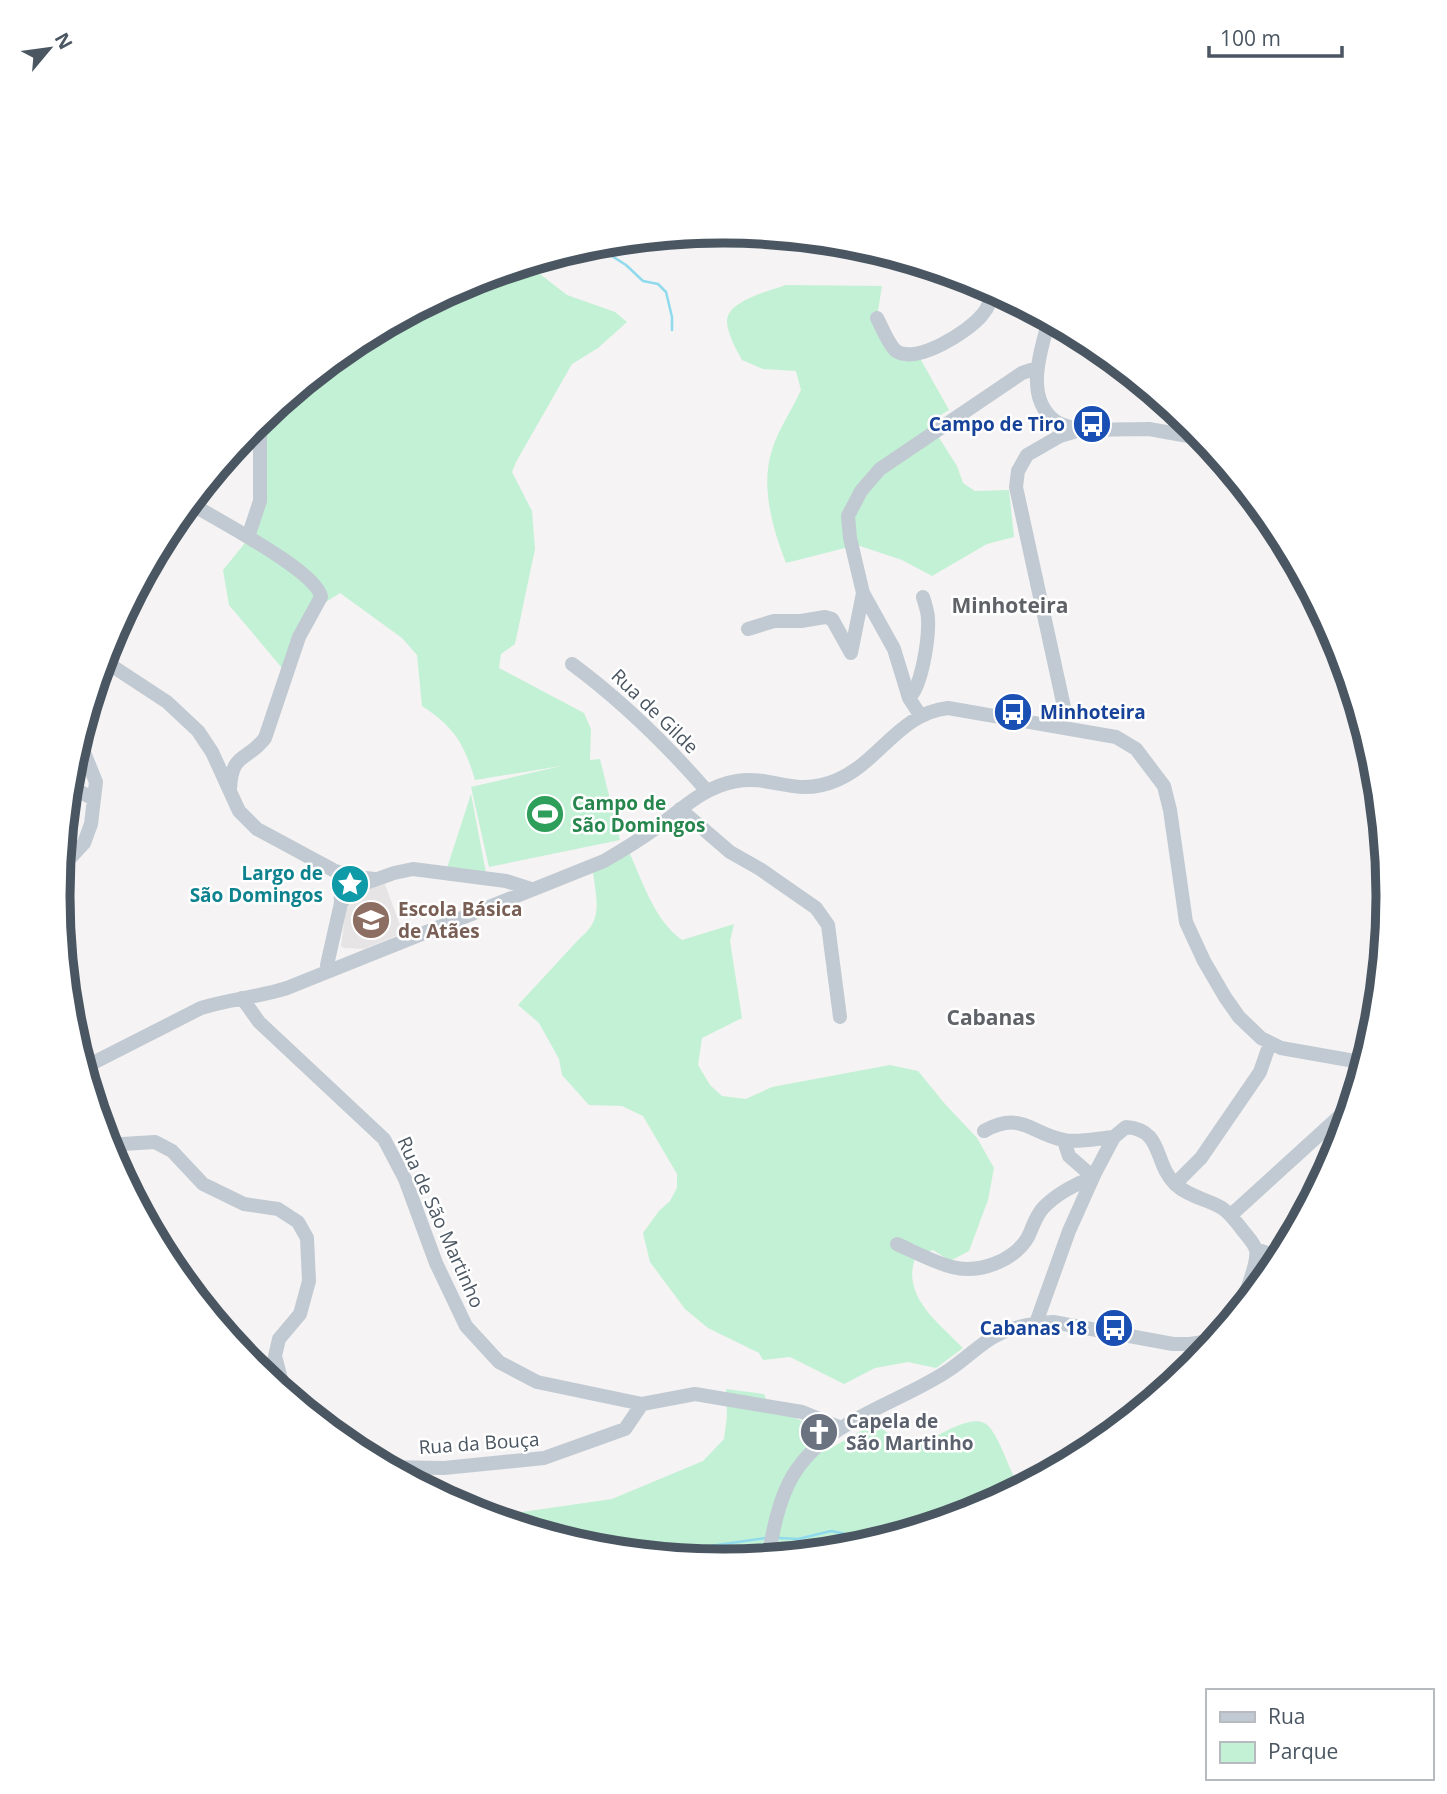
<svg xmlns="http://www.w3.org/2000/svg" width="1447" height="1794" font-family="'Open Sans',sans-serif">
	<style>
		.education { fill: #e6e4e5 }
		.green { fill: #c3f1d5 }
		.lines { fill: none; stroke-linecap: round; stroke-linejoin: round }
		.stream { stroke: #90daee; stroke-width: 2.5 }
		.minor { stroke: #c1cad2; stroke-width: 14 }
		.labels { text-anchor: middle; stroke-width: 5; stroke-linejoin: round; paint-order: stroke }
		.transit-label { font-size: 19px; font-weight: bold; fill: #164399; stroke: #fff; text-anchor: end }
		.street-label { font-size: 19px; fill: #4a5661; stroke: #fff }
		.leisure-label { font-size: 19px; font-weight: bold; fill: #27864d; stroke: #fff; text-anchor: start }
		.culture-label { font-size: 19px; font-weight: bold; fill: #0d838f; stroke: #fff; text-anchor: end }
		.education-label { font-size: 19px; font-weight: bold; fill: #785e54; stroke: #fff; text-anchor: start }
		.worship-label { font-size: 19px; font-weight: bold; fill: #5b616d; stroke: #fff; text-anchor: start }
		.neighbourhood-label { font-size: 21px; font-weight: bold; fill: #5f6368; stroke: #fff }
		.rim { fill: none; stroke: #4a5661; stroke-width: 9 }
	</style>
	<rect width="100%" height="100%" fill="#f5f3f3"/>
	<path class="education" d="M 384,882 L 403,933 L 364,949 L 344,948 L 341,946 L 346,908 L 353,898 L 364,890 Z"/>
	<path class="green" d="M 527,264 L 567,295 L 615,312 L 627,322 L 598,348 L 572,364 L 516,462 L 512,472 L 532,511 L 535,549 L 515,644 L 501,654 L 499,668 L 584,713 L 591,729 L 590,760 L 600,759 L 620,840 L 489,867 L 471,787 L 561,766 L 475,780 C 464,743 454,727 422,706 L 417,655 L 402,638 L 340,593 L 315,609 L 287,674 L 229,605 L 223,570 L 254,532 L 259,434 L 245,436 L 253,426 L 354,343 L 469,282 Z
		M 786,285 L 882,286 L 876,323 L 895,355 L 916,351 L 949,410 L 929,422 L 957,466 L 963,483 L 975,491 L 1009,490 L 1014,537 L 987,544 L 932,576 L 902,560 L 857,545 L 786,563 C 773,529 760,487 772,450 C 778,430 792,410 801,390 L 796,371 L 763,369 L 742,360 C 736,349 728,335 727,322 C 726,301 770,291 786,285 Z
		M 471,794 L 486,873 L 447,868 Z
		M 629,852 C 643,882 654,920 682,940 L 734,924 L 730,941 L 742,1018 L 702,1038 L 698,1065 L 710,1085 L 722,1096 L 746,1099 L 772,1087 L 890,1065 L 918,1071 L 945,1104 L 977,1138 L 994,1168 L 988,1200 L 969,1251 L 950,1261 L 933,1250 L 916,1256 C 900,1295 938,1322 963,1348 L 936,1368 L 908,1362 L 875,1368 L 844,1384 L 790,1357 L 763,1360 L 759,1353 L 708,1328 L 685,1309 L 650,1262 L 643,1233 L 659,1211 L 670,1201 L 677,1188 L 677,1174 L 643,1116 L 622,1106 L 589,1105 L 562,1075 L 559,1059 L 539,1023 L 518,1005 L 580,938 C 604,919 596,899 593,872 Z
		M 726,1389 L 764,1394 L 769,1406 L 819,1429 L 831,1448 L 875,1423 C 886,1431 902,1447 917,1444 C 936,1441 975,1406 991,1429 C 1001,1443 1007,1463 1015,1479 L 1030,1484 L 978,1512 L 853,1550 L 723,1563 L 593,1550 L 466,1511 L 501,1515 L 612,1499 L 703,1461 L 724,1439 L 727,1416 Z"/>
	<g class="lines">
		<path class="stream" d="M 593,244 L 626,265 L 643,281 L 658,284 L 666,292 L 672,317 L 672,330
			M 949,1521 L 995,1503
			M 779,1538 L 798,1539 L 831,1531 L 882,1541
			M 683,1559 L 703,1547 L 765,1538"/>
		<path class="minor" d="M 877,318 C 882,327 888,344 896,351 C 917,365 969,331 982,315 C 989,307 991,299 993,290
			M 1049,320 C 1041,350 1024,396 1054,420 C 1061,426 1072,427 1080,430
			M 190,503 C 215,519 317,571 321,597 L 299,637 L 265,738 C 247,762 232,751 230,789
			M 248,537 L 260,501 L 260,420
			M 748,629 L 774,621 L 801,621 L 825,617 L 832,619 L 851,653 L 863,593
			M 103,660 L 167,702 L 198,731 L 212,752 L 239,811 L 257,829 L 335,871 L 355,877 L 375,879
			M 572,664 C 622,701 666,744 707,791
			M 909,698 C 922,686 929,638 928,619 C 928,612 925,604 923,597
			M 920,715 L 909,698 L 894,649 L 863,593 L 850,538 L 848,516 L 861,491 L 880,469 L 1022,373 L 1037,368
			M 1060,726 L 1064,707 L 1016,487 L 1018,471 L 1027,455 L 1060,436 L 1080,430 L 1149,429 L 1205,439
			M 69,785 L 93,799
			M 680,809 L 730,852 L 760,869 L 816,908 L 828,925 L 840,1017
			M 61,868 L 84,843 L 91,824 L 96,782 L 79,740
			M 341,903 L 355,887 L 394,873 L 413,869 L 506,881 L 531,889
			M 330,971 L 327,965 L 341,903 L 340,881 L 347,874
			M 242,998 L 259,1022 L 384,1139 L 405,1179 L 436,1263 L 466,1326 L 499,1362 L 537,1382 L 642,1404 L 695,1394 L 802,1412 L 841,1428
			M 83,1068 L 201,1008 C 230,999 259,997 287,988 L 604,861 C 623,850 641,839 659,826 C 683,808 705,786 737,781 C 773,775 796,798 837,780 C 879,762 900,713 948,708 L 1116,737 L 1136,749 L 1164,786 L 1170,810 L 1186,922 L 1204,961 L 1225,997 L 1239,1017 L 1261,1038 L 1281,1048 L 1366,1063
			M 984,1131 C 1022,1110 1031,1134 1064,1140 C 1078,1143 1099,1138 1114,1137
			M 1064,1141 L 1069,1156 L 1093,1177
			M 106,1145 L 155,1142 L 172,1151 L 203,1184 L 244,1204 L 278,1209 L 298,1222 L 307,1238 L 309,1281 L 300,1314 L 279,1339 L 275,1356 L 285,1394
			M 1175,1184 L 1201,1158 L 1260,1072 L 1270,1043
			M 1231,1215 L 1353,1104
			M 897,1244 C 915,1252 933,1262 952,1267 C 979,1274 1014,1261 1028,1237 C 1033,1227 1035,1217 1043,1208 C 1056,1194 1076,1184 1093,1177
			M 1256,1249 L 1282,1258
			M 1036,1323 L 1069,1231 L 1095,1173 L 1114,1137 L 1126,1127 C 1164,1130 1153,1162 1175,1184 C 1189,1197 1207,1199 1222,1208 C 1231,1214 1237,1223 1244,1232 C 1248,1237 1254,1243 1256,1250 C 1259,1265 1242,1300 1237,1316
			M 385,1467 L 444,1468 L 544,1458 L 625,1429 L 642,1404
			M 768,1558 C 773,1531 778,1502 792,1477 C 826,1419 897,1405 949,1370 C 966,1359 987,1337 1006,1331 C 1021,1325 1037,1323 1053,1322 L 1173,1344 L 1190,1344 L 1217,1340"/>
	</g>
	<defs>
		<g id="bus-disc" transform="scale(2.0125)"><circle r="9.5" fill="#1a4fb4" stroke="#fff"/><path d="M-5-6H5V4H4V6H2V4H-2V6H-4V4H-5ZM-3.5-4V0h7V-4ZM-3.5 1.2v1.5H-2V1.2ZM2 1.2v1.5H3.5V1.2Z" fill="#fff"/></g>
		<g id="stadium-disc" transform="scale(2.0125)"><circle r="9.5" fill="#2e9e5b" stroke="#fff"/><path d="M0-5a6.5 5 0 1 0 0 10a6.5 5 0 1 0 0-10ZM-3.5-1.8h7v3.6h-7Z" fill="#fff"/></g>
		<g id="sight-disc" transform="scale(2.0125)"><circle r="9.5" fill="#0f9aa8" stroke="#fff"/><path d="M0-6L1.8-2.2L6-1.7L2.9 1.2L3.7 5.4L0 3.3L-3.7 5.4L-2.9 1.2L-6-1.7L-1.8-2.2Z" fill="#fff"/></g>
		<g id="school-disc" transform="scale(2.0125)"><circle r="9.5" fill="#8d6e63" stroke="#fff"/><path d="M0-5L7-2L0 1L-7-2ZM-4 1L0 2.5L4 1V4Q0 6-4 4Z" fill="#fff"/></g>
		<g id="church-disc" transform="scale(2.0125)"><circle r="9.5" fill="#6b7280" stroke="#fff"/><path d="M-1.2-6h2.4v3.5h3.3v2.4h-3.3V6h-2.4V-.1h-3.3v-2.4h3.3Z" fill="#fff"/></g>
	</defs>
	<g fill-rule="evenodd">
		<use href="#bus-disc" x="1092" y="424"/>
		<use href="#bus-disc" x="1013" y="712"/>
		<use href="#stadium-disc" x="545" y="814"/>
		<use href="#sight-disc" x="350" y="884"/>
		<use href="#school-disc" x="371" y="920"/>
		<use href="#bus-disc" x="1114" y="1328"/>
		<use href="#church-disc" x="819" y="1432"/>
	</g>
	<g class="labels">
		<g class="transit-label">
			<text x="1065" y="431">Campo de Tiro</text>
			<text x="1040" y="719" text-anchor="start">Minhoteira</text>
			<text x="1087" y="1335">Cabanas 18</text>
		</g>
		<g class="street-label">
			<text transform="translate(655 711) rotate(44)" y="7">Rua de Gilde</text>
			<text transform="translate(441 1222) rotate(66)" y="7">Rua de São Martinho</text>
			<text transform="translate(479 1443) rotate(-4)" y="7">Rua da Bouça</text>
		</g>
		<g class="leisure-label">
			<text x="572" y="810">Campo de<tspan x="572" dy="22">São Domingos</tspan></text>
		</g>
		<g class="culture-label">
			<text x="323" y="880">Largo de<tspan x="323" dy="22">São Domingos</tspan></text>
		</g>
		<g class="education-label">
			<text x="398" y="916">Escola Básica<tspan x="398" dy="22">de Atães</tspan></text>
		</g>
		<g class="worship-label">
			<text x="846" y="1428">Capela de<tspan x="846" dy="22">São Martinho</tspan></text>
		</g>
		<g class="neighbourhood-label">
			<text x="1010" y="613">Minhoteira</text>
			<text x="991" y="1025">Cabanas</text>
		</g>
	</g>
	<path d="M0 0H1447V1794H0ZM70 896a653 653 0 1 1 1306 0a653 653 0 1 1-1306 0Z" fill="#fff" fill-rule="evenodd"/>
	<path class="rim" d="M70 896a653 653 0 1 1 1306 0a653 653 0 1 1-1306 0Z"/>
	<rect x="1206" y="1689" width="228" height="91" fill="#ffffff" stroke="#b7bbc0" stroke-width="2"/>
	<rect x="1220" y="1712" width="35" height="10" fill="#c1cad2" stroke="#b7bbc0" stroke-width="2"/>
	<text x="1268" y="1724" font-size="21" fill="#4a5661">Rua</text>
	<rect x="1220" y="1742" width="35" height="21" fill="#c3f1d5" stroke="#b7bbc0" stroke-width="2"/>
	<text x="1268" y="1759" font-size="21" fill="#4a5661">Parque</text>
	<g transform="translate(49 49) rotate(61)" stroke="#ffffff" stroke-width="5" paint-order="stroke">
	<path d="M0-5L12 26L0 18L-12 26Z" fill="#4a5661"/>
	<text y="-10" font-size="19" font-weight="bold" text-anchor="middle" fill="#4a5661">N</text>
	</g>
	<path d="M1209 46v10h133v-10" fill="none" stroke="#4a5661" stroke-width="3.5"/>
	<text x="1220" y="46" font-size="21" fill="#4a5661" stroke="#ffffff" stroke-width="5" paint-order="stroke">100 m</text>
</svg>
